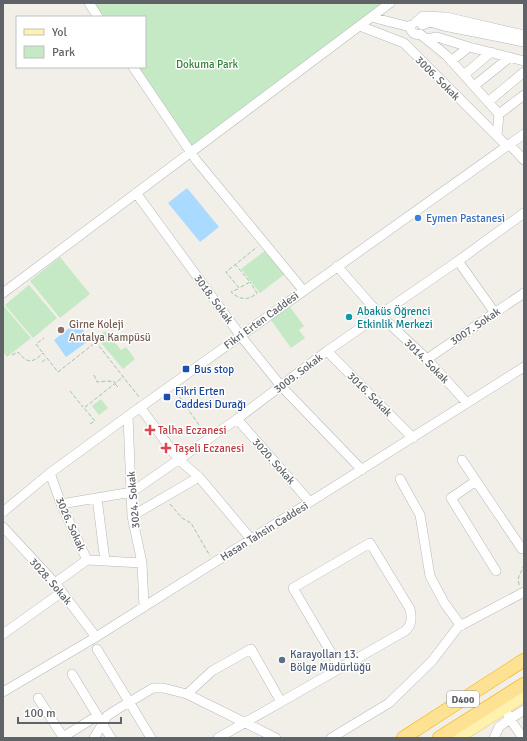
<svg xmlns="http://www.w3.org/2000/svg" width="527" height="741" font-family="Signika,sans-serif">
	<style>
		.green { fill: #c5e8c5 }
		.water { fill: #aadaff }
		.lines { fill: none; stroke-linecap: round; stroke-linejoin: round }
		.minor-casing { stroke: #b5b8bc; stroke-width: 10 }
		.major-casing { stroke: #f2c960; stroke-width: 12 }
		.highway-casing { stroke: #f9ab00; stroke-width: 14 }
		.path { stroke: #9cc7a9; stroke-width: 1; stroke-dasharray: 4 2; stroke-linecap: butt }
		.minor { stroke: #fff; stroke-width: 9 }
		.major { stroke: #fff2af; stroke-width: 11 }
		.highway { stroke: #fde293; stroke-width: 13 }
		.shop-dot { fill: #3f7fe0; stroke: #fff; stroke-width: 1.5 }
		.culture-dot { fill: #0f9aa8; stroke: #fff; stroke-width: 1.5 }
		.education-dot { fill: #8d6e63; stroke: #fff; stroke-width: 1.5 }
		.transit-dot { fill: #1a4fb4; stroke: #fff; stroke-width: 1.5 }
		.health-dot { fill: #e0444e; stroke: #fff; stroke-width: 1.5 }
		.service-dot { fill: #5c6f8a; stroke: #fff; stroke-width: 1.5 }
		.labels { text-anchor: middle; stroke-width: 3; stroke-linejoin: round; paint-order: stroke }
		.shield { fill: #fff; stroke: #8f9295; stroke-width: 1 }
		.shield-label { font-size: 10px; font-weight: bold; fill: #5f6368 }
		.park-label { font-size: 11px; fill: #348238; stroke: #fff }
		.street-label { font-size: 11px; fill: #5f6368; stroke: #fff }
		.shop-label { font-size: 11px; fill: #366cbe; stroke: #fff; text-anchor: start }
		.culture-label { font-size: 11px; fill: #0d838f; stroke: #fff; text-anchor: start }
		.education-label { font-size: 11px; fill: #785e54; stroke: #fff; text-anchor: start }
		.transit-label { font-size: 11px; fill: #164399; stroke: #fff; text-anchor: start }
		.health-label { font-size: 11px; fill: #be3a42; stroke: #fff; text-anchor: start }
		.service-label { font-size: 11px; fill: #4e5e75; stroke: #fff; text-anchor: start }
	</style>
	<rect width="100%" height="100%" fill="#f1efe8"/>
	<path class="green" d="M 89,3 L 391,3 L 192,153 L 133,67 L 145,67 L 145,17 L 98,17 Z
		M 266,250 L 285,274 L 260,293 L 241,269 Z
		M 60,257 L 90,294 L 60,318 L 30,281 Z
		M 29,285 L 57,318 L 33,338 L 5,305 Z
		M 3,305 L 31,338 L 7,357 L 3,352 Z
		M 290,307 L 304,326 L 299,330 L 305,338 L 291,348 L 271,320 Z
		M 105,331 L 121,350 L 126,347 L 135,359 L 123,369 L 97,338 Z
		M 101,399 L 108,408 L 99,415 L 92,406 Z"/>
	<path class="water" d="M 187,188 L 219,227 L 200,242 L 168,203 Z
		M 77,322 L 90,340 L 66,357 L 54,340 Z"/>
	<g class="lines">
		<g class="minor-casing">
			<path id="minor" d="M 89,3 L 98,17
				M 371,17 L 410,27
				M 416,22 L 423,16 L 446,17 L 524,35
				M 411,25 L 411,30 C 413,34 416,35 420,34 L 446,55 L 499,114 L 524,95
				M 422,25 L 430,22 L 444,26 L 524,42
				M 360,26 L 404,43 L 507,146
				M 427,39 L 437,37 L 469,47 L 524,61
				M 451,61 L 469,47
				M 133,67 L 196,160 L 303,290
				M 464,75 L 491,52
				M 474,86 L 510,57
				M 488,102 L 524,72
				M 497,136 L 499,114
				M 509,144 L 524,160
				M 136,193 L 240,335 L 281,386 L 362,470
				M 458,261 L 495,313
				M 337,266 L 380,315 L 427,359 L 467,403
				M 3,293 L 390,3
				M 327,351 L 413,438
				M 427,359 L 524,293
				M 140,407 L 179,460 L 199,477 L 251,539
				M 128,416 L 132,516 L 142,563 L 144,607
				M 237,419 L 310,502
				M 462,460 L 522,549 L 524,547
				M 50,473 L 61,504 L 87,560 L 55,583
				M 400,479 L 420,515 L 430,576 L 445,604 L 461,626
				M 476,481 L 451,498 L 496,571
				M 97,498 L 105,561
				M 61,504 L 132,492 L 237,419 L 327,351 L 458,261 L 524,213
				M 3,512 L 50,473 L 128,416 L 524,134
				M 132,516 L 199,477
				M 3,527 L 55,583 L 96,637
				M 87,560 L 142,563
				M 3,634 L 62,592
				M 97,649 L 151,738
				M 72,674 L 111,738
				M 3,692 L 96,637 L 524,367
				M 187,694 L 212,671 L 251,649 L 281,702 L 218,738
				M 38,698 L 63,737 L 97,716
				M 281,702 L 405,631 C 412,625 412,618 410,609 L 370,543 L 293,588 L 340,668
				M 94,738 L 107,716 L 116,710 L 153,688 L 163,688 L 187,694 L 276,738
				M 331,738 L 389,703 L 432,661 L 458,627 L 524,592
				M 494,738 L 499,727 L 510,719 L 507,713
				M 523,738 L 510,719 L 524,710"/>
		</g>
		<g class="major-casing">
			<path id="major" d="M 458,738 L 524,696"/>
		</g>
		<g class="highway-casing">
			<path id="highway" d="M 403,738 L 524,660
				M 439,738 L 524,684"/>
		</g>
		<path class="path" d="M 235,264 L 250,282 L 239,288 L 226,272 L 257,247
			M 238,289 L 231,292 C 240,300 248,301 257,293 L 250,282
			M 42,352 L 36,344 L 44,338
			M 12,355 L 18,352 C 27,363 32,364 43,353 L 46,357
			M 42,362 L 47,358 L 58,372 L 96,342 L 139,397
			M 94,375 L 97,382 L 108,381 L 115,382
			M 115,384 L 119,388
			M 70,391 L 83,407
			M 176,392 L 204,432
			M 90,424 L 95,421 L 84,408 L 123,377
			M 170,504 L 182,518 L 191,523 L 210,556
			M 519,585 L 518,579 L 524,565"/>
		<use href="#minor" class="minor"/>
		<use href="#major" class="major"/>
		<use href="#highway" class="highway"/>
	</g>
	<circle class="shop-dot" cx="418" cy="218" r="4"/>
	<circle class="culture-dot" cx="349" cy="317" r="4"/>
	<circle class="education-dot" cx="61" cy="330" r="4"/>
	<g class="transit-dot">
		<rect x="182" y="365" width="8" height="8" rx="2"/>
		<rect x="163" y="393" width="8" height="8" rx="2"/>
	</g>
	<g class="health-dot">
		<path d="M148 424h4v4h4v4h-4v4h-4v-4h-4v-4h4z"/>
		<path d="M164 442h4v4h4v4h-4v4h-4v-4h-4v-4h4z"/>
	</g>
	<circle class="service-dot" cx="282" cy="660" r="4"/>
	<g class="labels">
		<rect class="shield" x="447" y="691" width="32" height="16" rx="3"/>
		<g class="shield-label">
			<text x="463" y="703">D400</text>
		</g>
		<g class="park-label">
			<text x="207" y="68">Dokuma Park</text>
		</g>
		<g class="street-label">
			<text transform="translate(438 78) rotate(45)" y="4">3006. Sokak</text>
			<text transform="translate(214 299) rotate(54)" y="4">3018. Sokak</text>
			<text transform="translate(261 320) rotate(-36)" y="4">Fikri Erten Caddesi</text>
			<text transform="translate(475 326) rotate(-34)" y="4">3007. Sokak</text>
			<text transform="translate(427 361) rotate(45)" y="4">3014. Sokak</text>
			<text transform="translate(298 373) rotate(-37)" y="4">3009. Sokak</text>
			<text transform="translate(370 394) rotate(45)" y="4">3016. Sokak</text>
			<text transform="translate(274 461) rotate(48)" y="4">3020. Sokak</text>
			<text transform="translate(133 500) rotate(-95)" y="4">3024. Sokak</text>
			<text transform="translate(71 524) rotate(66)" y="4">3026. Sokak</text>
			<text transform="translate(264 531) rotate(-32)" y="4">Hasan Tahsin Caddesi</text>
			<text transform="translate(51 581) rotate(49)" y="4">3028. Sokak</text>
		</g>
		<g class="shop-label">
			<text x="426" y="222">Eymen Pastanesi</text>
		</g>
		<g class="culture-label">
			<text x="357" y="315">Abaküs Öğrenci<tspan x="357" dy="13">Etkinlik Merkezi</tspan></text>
		</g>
		<g class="education-label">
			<text x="69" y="328">Girne Koleji<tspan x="69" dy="13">Antalya Kampüsü</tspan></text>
		</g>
		<g class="transit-label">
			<text x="194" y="373">Bus stop</text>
			<text x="175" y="395">Fikri Erten<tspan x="175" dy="13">Caddesi Durağı</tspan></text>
		</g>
		<g class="health-label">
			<text x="158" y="434">Talha Eczanesi</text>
			<text x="174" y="452">Taşeli Eczanesi</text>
		</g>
		<g class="service-label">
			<text x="290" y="658">Karayolları 13.<tspan x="290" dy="13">Bölge Müdürlüğü</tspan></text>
		</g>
	</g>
	<rect width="527" height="741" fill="none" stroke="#5f6368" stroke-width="8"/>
	<rect x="16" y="16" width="130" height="52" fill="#ffffff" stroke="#bfc1c3"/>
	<rect x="24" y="29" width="20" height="6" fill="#fff2af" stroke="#bfc1c3"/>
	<text x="52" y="36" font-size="12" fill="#5f6368">Yol</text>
	<rect x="24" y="46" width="20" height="12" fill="#c5e8c5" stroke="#bfc1c3"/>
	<text x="52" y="56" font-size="12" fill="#5f6368">Park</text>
	<path d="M18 717v6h103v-6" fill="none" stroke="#5f6368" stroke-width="2"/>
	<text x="24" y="717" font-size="12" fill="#5f6368" stroke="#ffffff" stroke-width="3" paint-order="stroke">100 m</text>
</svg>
